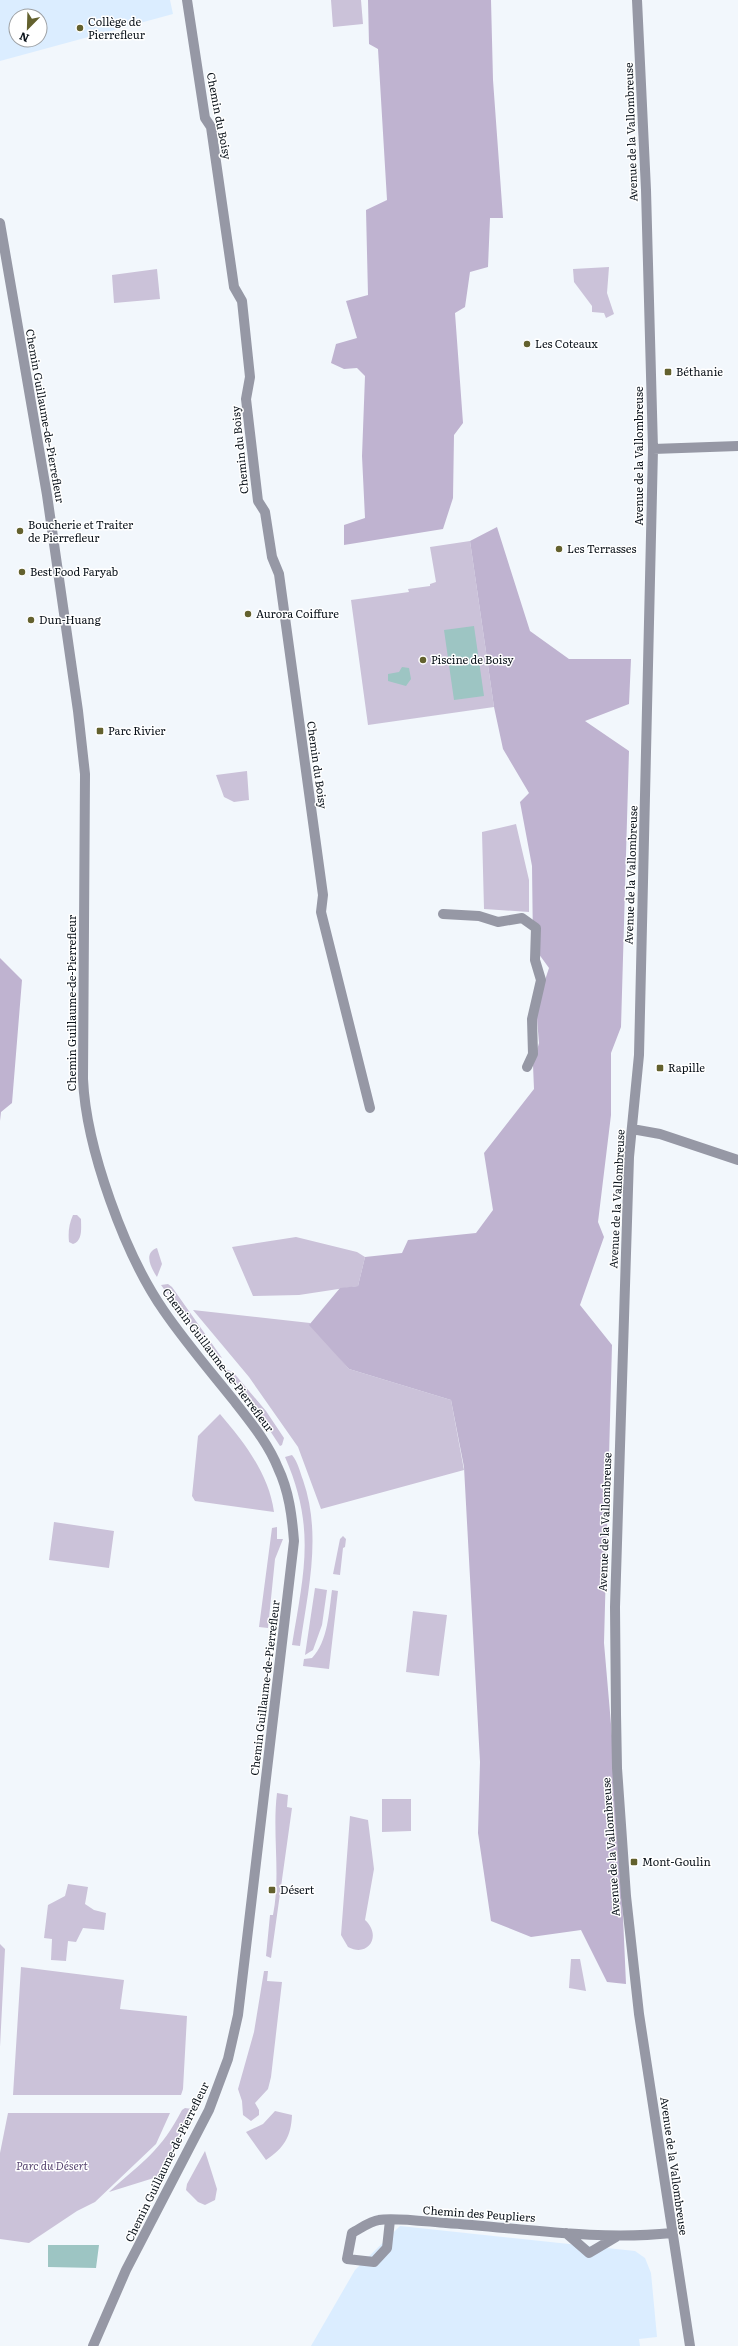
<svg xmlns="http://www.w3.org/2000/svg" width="738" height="2346" font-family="Literata,serif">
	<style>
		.built { fill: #dbedff; fill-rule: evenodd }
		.green { fill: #cbc2d9 }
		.forest { fill: #bfb3d0 }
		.water { fill: #9dc5c3 }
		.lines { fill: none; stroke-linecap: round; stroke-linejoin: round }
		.pedestrian { stroke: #9698a5; stroke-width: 10 }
		.minor { stroke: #9698a5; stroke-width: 10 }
		.poi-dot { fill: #63612e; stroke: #fff; stroke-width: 1.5 }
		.labels { text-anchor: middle; stroke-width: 3; stroke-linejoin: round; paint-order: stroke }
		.poi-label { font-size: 11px; fill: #091119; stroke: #fff; text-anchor: start }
		.street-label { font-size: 11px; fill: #091119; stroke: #fff }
		.park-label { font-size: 11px; font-style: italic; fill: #5a4772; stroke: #fff }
	</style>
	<rect width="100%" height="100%" fill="#f2f7fc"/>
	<path class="built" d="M 0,0 L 170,0 L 173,14 L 0,61 ZM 16,16 L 40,16 L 40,40 L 16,40 Z
		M 400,2226 L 635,2251 L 645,2258 L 651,2273 L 657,2337 L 639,2339 L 640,2346 L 311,2346 L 355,2270 Z"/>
	<path class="green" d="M 331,0 L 361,0 L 363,24 L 333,27 Z
		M 609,267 L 607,293 L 614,314 L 606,318 L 604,313 L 592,312 L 592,306 L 574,282 L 573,269 Z
		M 157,269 L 160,299 L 114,303 L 112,275 Z
		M 470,541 L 494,707 L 368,725 L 351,600 L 409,592 L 408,589 L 430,586 L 430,584 L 436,582 L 430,547 Z
		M 247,771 L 249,800 L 234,802 L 224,797 L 216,775 Z
		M 516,824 L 529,880 L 529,912 L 484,909 L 482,832 Z
		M 73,1215 L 77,1215 L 81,1219 C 81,1227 83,1241 73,1244 L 69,1242 C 68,1232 69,1224 73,1215 Z
		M 296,1237 L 357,1252 L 365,1257 L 358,1286 L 299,1295 L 253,1296 L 232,1247 Z
		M 157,1248 L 162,1264 L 157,1277 C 151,1268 143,1253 157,1248 Z
		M 168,1284 L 172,1287 L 222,1358 L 210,1353 L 161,1285 Z
		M 193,1310 L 310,1323 L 349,1369 L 451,1400 L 464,1470 L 321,1509 L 298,1447 L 249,1377 Z
		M 223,1368 L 233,1372 L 266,1411 L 284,1438 L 282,1445 L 280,1446 L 259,1414 L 222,1370 Z
		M 220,1414 C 244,1442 269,1474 274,1512 L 195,1501 L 192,1496 L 198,1436 Z
		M 292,1455 C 298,1462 300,1472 303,1480 C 322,1535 308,1590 300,1646 L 292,1645 C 304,1572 316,1528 285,1457 Z
		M 54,1522 L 114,1531 L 109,1568 L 49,1560 Z
		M 277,1527 L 277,1539 L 283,1539 L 275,1559 L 268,1628 L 259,1627 L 272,1528 Z
		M 343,1536 L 346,1539 L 345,1547 L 343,1548 L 340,1575 L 333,1574 L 340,1539 Z
		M 315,1588 L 327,1590 L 322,1625 L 313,1650 L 305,1655 Z
		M 332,1590 L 338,1591 L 329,1669 L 303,1666 L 304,1659 L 312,1658 C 328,1642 329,1611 332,1590 Z
		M 413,1611 L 447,1615 L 439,1676 L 406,1672 Z
		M 277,1793 L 288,1795 L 287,1807 L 292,1808 L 271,1958 L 266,1956 L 270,1915 L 273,1915 C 281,1875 272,1834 277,1793 Z
		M 382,1799 L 411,1799 L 411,1831 L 382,1832 Z
		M 350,1816 L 368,1820 L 374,1869 L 365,1920 C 382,1935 369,1958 348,1947 L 341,1935 Z
		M 68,1884 L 88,1887 L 85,1904 L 94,1910 L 106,1913 L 104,1930 L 83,1928 L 76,1942 L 68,1941 L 66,1961 L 51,1960 L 52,1939 L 44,1938 L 48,1905 L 65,1896 Z
		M 0,1944 L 5,1949 L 0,2047 Z
		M 571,1959 L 580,1959 L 586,1991 L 569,1988 Z
		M 21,1967 L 124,1980 L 120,2009 L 187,2016 L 183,2089 L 181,2095 L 13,2095 Z
		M 264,1971 L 268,1971 L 267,1981 L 282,1982 L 271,2077 L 268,2089 L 255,2103 L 259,2110 L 259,2115 L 251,2121 L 243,2115 L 242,2101 L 238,2089 L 254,2032 Z
		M 185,2108 L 192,2109 L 157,2177 L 109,2192 C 142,2162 161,2151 182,2110 Z
		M 275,2111 L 292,2115 C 291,2137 284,2148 266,2160 L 246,2132 L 263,2124 Z
		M 8,2113 L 170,2113 L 156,2144 L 95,2202 L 77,2211 L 29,2243 L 0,2239 L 0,2153 Z
		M 205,2151 L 217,2189 L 215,2200 L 205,2205 L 198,2202 L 186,2190 L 187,2184 Z"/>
	<path class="forest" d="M 368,0 L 491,0 L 493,80 L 503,218 L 490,218 L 488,267 L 470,272 L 465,307 L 455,313 L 463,423 L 454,435 L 453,498 L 443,529 L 344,545 L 344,525 L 365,518 L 362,456 L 365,376 L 357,368 L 344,369 L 331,363 L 336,344 L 357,338 L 346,301 L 368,295 L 366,210 L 387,200 L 378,49 L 369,44 Z
		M 497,527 L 530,631 L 569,659 L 631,659 L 629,704 L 585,721 L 629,751 L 621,1027 L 611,1053 L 611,1115 L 598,1222 L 604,1237 L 580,1305 L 612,1345 L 604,1643 L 618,1805 L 626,1984 L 607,1982 L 581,1930 L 531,1937 L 491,1921 L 478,1833 L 480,1762 L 464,1467 L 451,1400 L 349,1369 L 309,1325 L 340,1288 L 358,1286 L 365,1257 L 402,1253 L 408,1240 L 476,1233 L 493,1210 L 484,1153 L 534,1089 L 533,1065 L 539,1043 L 536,1007 L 549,968 L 533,946 L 532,866 L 520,802 L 529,793 L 503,749 L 494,707 L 470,541 Z
		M 0,958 L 22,980 L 12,1103 L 1,1112 L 0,1121 Z"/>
	<path class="water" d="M 474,626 L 484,696 L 454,700 L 444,630 Z
		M 402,667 L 409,668 L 411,679 L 406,686 L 388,681 L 388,674 L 399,672 Z
		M 48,2245 L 99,2245 L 96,2268 L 48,2267 Z"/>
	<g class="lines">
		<path class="pedestrian" d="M 443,914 L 479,916 L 498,922 L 522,918 L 536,928 L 535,960 L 541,980 L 532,1019 L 533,1054 L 527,1067"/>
		<path class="minor" d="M 187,0 L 205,118 L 211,127 L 234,287 L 242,301 L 250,377 L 246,399 L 258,501 L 265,512 L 272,557 L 279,574 L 323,895 L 321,912 L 370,1108
			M 637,0 L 646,190 L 653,449 L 639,1055 L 629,1157 L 615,1607 L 616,1714 L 617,1768 L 626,1896 L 639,2014 L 690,2346
			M 0,223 L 47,495 L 78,711 L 85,774 L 83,1079 C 86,1148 125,1255 164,1311 C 186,1343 211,1372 235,1402 C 251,1423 268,1443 278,1468 C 289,1491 292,1516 294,1541 L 238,2015 L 228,2059 L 209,2110 L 126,2270 L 93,2346
			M 653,449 L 738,446
			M 632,1129 L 660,1134 L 738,1160
			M 390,2220 L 387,2248 L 374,2262 L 347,2259 L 352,2233 C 360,2229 370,2221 379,2220 C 393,2217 430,2222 446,2223 C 521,2228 596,2241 672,2233
			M 566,2233 L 589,2253 L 616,2237"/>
	</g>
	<g class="poi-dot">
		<circle cx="80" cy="28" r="4"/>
		<circle cx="527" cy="344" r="4"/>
		<rect x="664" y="368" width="8" height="8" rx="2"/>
		<circle cx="20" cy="531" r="4"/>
		<circle cx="559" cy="549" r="4"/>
		<circle cx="22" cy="572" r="4"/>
		<circle cx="248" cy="614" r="4"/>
		<circle cx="31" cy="620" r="4"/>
		<circle cx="423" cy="660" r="4"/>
		<rect x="96" y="727" width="8" height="8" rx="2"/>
		<rect x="656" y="1064" width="8" height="8" rx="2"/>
		<rect x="630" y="1858" width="8" height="8" rx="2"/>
		<rect x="268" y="1886" width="8" height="8" rx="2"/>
	</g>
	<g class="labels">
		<g class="poi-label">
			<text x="88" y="26">Collège de<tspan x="88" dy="13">Pierrefleur</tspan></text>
			<text x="535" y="348">Les Coteaux</text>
			<text x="676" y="376">Béthanie</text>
			<text x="28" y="529">Boucherie et Traiter<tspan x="28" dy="13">de Pierrefleur</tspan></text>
			<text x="567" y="553">Les Terrasses</text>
			<text x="30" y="576">Best Food Faryab</text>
			<text x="256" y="618">Aurora Coiffure</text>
			<text x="39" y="624">Dun-Huang</text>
			<text x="431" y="664">Piscine de Boisy</text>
			<text x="108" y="735">Parc Rivier</text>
			<text x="668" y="1072">Rapille</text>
			<text x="642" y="1866">Mont-Goulin</text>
			<text x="280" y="1894">Désert</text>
		</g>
		<g class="street-label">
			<text transform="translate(219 116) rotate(79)" y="4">Chemin du Boisy</text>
			<text transform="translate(631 132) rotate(-92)" y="4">Avenue de la Vallombreuse</text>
			<text transform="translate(45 416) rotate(80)" y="4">Chemin Guillaume-de-Pierrefleur</text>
			<text transform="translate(240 450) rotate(-96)" y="4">Chemin du Boisy</text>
			<text transform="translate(639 456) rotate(-90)" y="4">Avenue de la Vallombreuse</text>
			<text transform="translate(317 765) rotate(82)" y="4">Chemin du Boisy</text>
			<text transform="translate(631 875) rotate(-88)" y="4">Avenue de la Vallombreuse</text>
			<text transform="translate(72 1003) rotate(-90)" y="4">Chemin Guillaume-de-Pierrefleur</text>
			<text transform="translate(617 1199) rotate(-87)" y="4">Avenue de la Vallombreuse</text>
			<text transform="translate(218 1360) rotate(53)" y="4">Chemin Guillaume-de-Pierrefleur</text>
			<text transform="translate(605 1522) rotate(-88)" y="4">Avenue de la Vallombreuse</text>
			<text transform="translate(265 1688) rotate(-83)" y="4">Chemin Guillaume-de-Pierrefleur</text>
			<text transform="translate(611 1847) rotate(-94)" y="4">Avenue de la Vallombreuse</text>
			<text transform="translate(167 2162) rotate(-64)" y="4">Chemin Guillaume-de-Pierrefleur</text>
			<text transform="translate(674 2166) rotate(82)" y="4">Avenue de la Vallombreuse</text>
			<text transform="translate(479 2214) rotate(4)" y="4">Chemin des Peupliers</text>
		</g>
		<g class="park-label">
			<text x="52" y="2170">Parc du Désert</text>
		</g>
	</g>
	<g transform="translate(28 28) rotate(203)"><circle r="19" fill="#ffffff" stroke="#9da0a3"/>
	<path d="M0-3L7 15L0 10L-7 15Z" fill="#63612e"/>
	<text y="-6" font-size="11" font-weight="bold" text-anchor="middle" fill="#091119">N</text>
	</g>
</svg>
